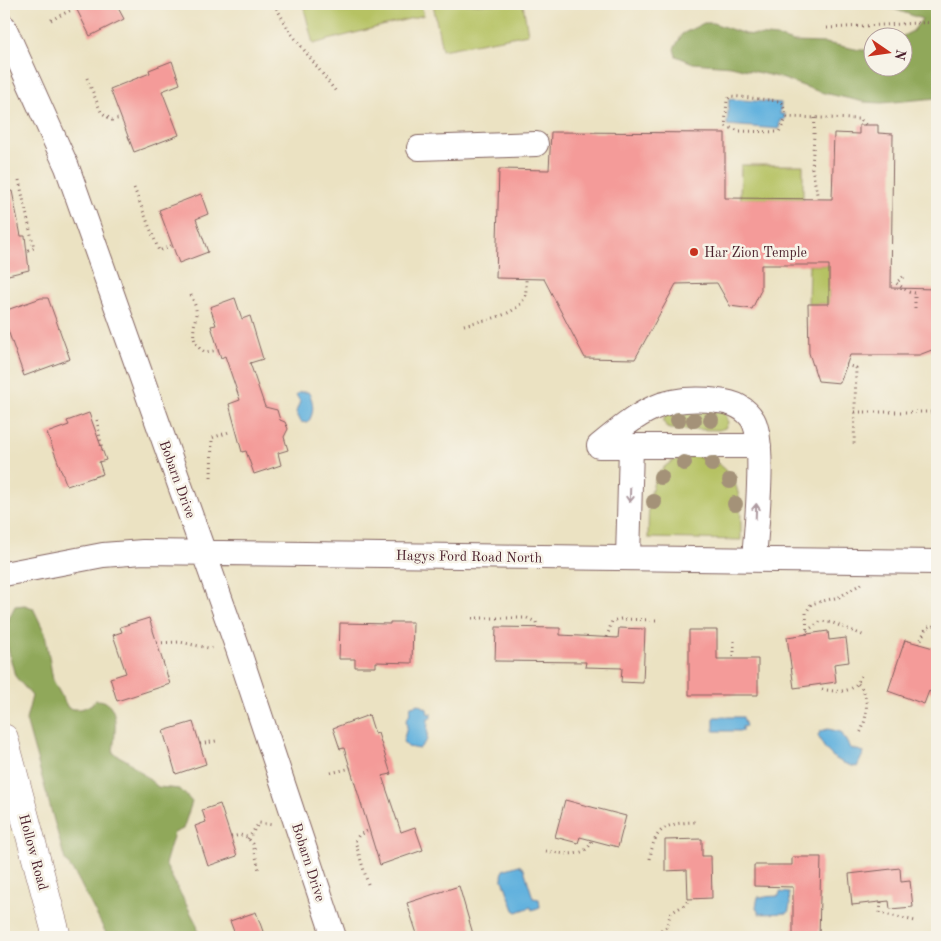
<svg xmlns="http://www.w3.org/2000/svg" width="941" height="941" font-family="'Old Standard TT',serif">
	<style>
		.green { fill: #b6c264; stroke: #807048 }
		.forest { fill: #90a85a; stroke: #6d6442 }
		.water { fill: #64b2de; stroke: #576884 }
		.building { fill: #f49b99 }
		.lines { fill: none; stroke-linecap: round; stroke-linejoin: round }
		.minor-casing { stroke: #826360; stroke-width: 26 }
		.major-casing { stroke: #826360; stroke-width: 29 }
		.path { stroke: #826360; stroke-width: 3; stroke-dasharray: 1 4; stroke-linecap: butt }
		.minor { stroke: #fff; stroke-width: 24 }
		.major { stroke: #fff; stroke-width: 28 }
		.tree { fill: #a49278 }
		.oneway { stroke: #ae9aa0 }
		.poi-dot { fill: #c8321e; stroke: #f7f3e8; stroke-width: 2 }
		.labels { text-anchor: middle; stroke-width: 5; stroke-linejoin: round; paint-order: stroke }
		.poi-label { font-size: 14px; fill: #4a1f2b; stroke: #f7f3e8; text-anchor: start }
		.street-label { font-size: 14px; fill: #4a1f2b; stroke: #f7f3e8 }
	</style>
	<rect width="100%" height="100%" fill="#f7f3e8"/>
	<filter id="ink" filterUnits="userSpaceOnUse"><feTurbulence type="fractalNoise" baseFrequency=".02" numOctaves="2"/><feDisplacementMap in="SourceGraphic" scale="10" xChannelSelector="R" yChannelSelector="G"/><feConvolveMatrix kernelMatrix="1 2 1 2 8 2 1 2 1" color-interpolation-filters="sRGB"/></filter>
	<filter id="wash" filterUnits="userSpaceOnUse"><feTurbulence type="fractalNoise" baseFrequency=".0096" numOctaves="4" result="noise"/><feDisplacementMap in="SourceGraphic" scale="20" xChannelSelector="R" yChannelSelector="G"/><feGaussianBlur stdDeviation="1.12" result="paint"/><feColorMatrix in="noise" values="0 0 0 0 0 0 0 0 0 0 0 0 0 0 0 0 0 1.4 0 .05"/><feComposite in="paint" operator="in"/></filter>
	<g filter="url(#wash)">
		<rect width="100%" height="100%" fill="#ebe2c2"/>
		<path class="green" d="M 303,4 L 421,4 L 424,15 L 313,44 Z
			M 433,4 L 523,4 L 528,34 L 442,50 Z
			M 741,165 L 803,165 L 803,199 L 741,199 L 740,195 Z
			M 809,265 L 829,265 L 829,304 L 808,304 Z
			M 668,411 L 720,411 L 726,415 L 728,423 L 725,428 L 719,430 L 671,429 L 667,428 C 663,421 662,418 668,411 Z
			M 692,456 C 743,462 741,499 741,540 L 648,538 C 649,503 645,461 692,456 Z"/>
		<path class="forest" d="M 847,4 L 937,4 L 937,98 L 882,103 L 864,102 L 820,92 L 781,78 L 731,66 L 693,63 L 676,56 L 674,49 L 682,34 L 704,23 L 713,23 L 745,34 L 777,37 L 793,42 L 826,43 L 860,50 L 873,50 L 874,68 L 904,68 L 904,38 L 901,37 L 913,31 L 922,19 L 894,9 Z
			M 25,605 L 33,608 L 45,633 L 53,680 L 68,708 C 80,711 88,708 96,700 C 123,699 114,738 113,753 L 128,761 L 158,787 L 180,789 L 192,802 L 183,829 L 174,833 L 165,864 L 197,925 L 199,937 L 108,937 L 77,877 L 65,860 L 26,720 L 32,696 L 15,676 L 6,641 L 9,618 L 15,606 Z"/>
		<path class="water" d="M 729,99 L 781,103 L 780,114 L 785,114 L 784,120 L 780,120 L 779,129 L 727,125 Z
			M 300,392 L 308,392 C 314,400 315,415 307,423 L 301,422 L 296,412 L 300,401 L 296,395 Z
			M 419,704 L 427,709 L 428,714 L 431,713 L 431,718 L 428,719 L 427,740 L 419,749 L 408,747 L 403,742 L 407,727 L 406,719 L 409,716 L 411,706 Z
			M 714,717 L 743,717 L 746,726 L 742,727 L 742,731 L 714,731 Z
			M 828,729 L 841,732 L 850,748 L 864,752 L 857,767 C 839,764 824,753 818,735 L 821,731 Z
			M 519,865 L 524,869 L 533,898 L 539,899 L 540,907 L 532,910 L 531,907 L 517,912 L 514,910 L 502,877 L 503,870 Z
			M 780,892 L 789,893 L 790,905 L 788,913 L 759,914 L 756,907 L 758,897 L 779,896 Z"/>
		<g id="blocks">
			<path class="building" d="M 74,4 L 116,4 L 124,19 L 90,36 Z
				M 172,61 L 180,84 L 162,91 L 179,135 L 134,152 L 110,89 L 150,73 L 149,70 Z
				M 859,125 L 878,125 L 878,133 L 893,134 L 891,288 L 937,289 L 937,348 L 919,355 L 850,355 L 840,383 L 818,381 L 809,353 L 808,304 L 829,304 L 829,265 L 761,265 L 761,290 L 752,309 L 730,306 L 717,283 L 676,284 L 635,359 L 585,358 L 544,279 L 496,278 L 499,169 L 549,170 L 551,132 L 725,133 L 725,198 L 832,199 L 834,133 L 859,134 Z
				M 12,191 L 21,236 L 25,236 L 29,270 L 4,276 L 4,192 Z
				M 201,194 L 208,214 L 196,219 L 208,252 L 179,263 L 159,210 Z
				M 41,298 L 48,298 L 70,359 L 24,376 L 4,319 L 4,311 Z
				M 235,298 L 242,319 L 250,316 L 263,359 L 250,363 L 265,407 L 277,410 L 280,420 L 285,422 L 288,429 L 284,437 L 288,450 L 278,453 L 281,465 L 254,474 L 246,451 L 242,452 L 229,404 L 240,400 L 225,356 L 221,358 L 211,326 L 216,325 L 210,307 Z
				M 89,413 L 106,460 L 99,462 L 103,474 L 67,486 L 47,433 L 69,425 L 67,421 Z
				M 149,618 L 170,684 L 117,701 L 110,678 L 126,673 L 113,635 L 122,632 L 120,627 Z
				M 390,622 L 413,622 L 412,663 L 376,662 L 376,667 L 355,667 L 355,659 L 339,659 L 340,623 L 390,624 Z
				M 496,627 L 560,628 L 560,635 L 618,638 L 619,628 L 645,629 L 643,683 L 621,682 L 622,668 L 585,667 L 586,662 L 495,661 Z
				M 689,630 L 717,630 L 717,659 L 758,659 L 758,695 L 689,695 Z
				M 828,631 L 829,640 L 846,638 L 849,662 L 834,664 L 836,682 L 794,688 L 787,637 Z
				M 905,640 L 937,649 L 937,678 L 932,693 L 929,691 L 924,704 L 888,691 Z
				M 369,715 L 375,734 L 378,733 L 391,774 L 382,776 L 401,832 L 415,827 L 423,850 L 380,865 L 344,748 L 340,749 L 333,728 Z
				M 193,722 L 206,764 L 176,774 L 163,731 Z
				M 565,800 L 626,816 L 618,847 L 580,837 L 578,843 L 555,837 Z
				M 220,804 L 237,856 L 208,866 L 195,826 L 206,822 L 202,810 Z
				M 702,839 L 702,856 L 711,856 L 712,898 L 688,899 L 687,870 L 665,871 L 665,840 Z
				M 792,857 L 821,857 L 819,937 L 793,937 L 793,887 L 754,886 L 754,865 L 792,865 Z
				M 900,868 L 901,882 L 910,881 L 913,907 L 890,909 L 889,901 L 852,905 L 849,874 Z
				M 459,886 L 473,934 L 461,937 L 418,937 L 407,903 Z
				M 256,912 L 265,937 L 236,937 L 230,921 Z"/>
		</g>
	</g>
	<g filter="url(#ink)">
		<use href="#blocks" fill-opacity="0" stroke="#826360" stroke-width="1"/>
		<g class="lines">
			<g class="minor-casing">
				<path id="minor" d="M 4,27 L 67,167 L 238,649 L 334,937
					M 419,148 L 536,144
					M 628,558 L 631,446
					M 754,559 C 756,530 766,443 753,420 C 745,407 731,402 718,401 C 662,394 640,412 599,446 L 759,446
					M 4,574 L 103,555 L 143,552 L 937,562"/>
			</g>
			<g class="major-casing">
				<path id="major" d="M 4,738 L 57,937"/>
			</g>
			<path class="path" d="M 274,4 L 291,33 L 337,93
				M 51,20 L 71,10
				M 827,28 L 937,22
				M 87,78 L 101,112 L 112,120 L 121,118
				M 787,117 L 779,132 L 740,131 L 725,126 L 727,100 L 731,96 L 779,101 L 782,103 L 787,117 L 860,119 L 866,125
				M 815,118 L 812,168 L 818,199
				M 19,180 L 34,248 L 28,250
				M 134,188 L 159,251 L 173,245
				M 903,277 L 896,283 L 909,292 L 915,293 L 915,308
				M 191,295 C 193,300 197,308 196,314 C 194,329 189,343 205,352 L 219,350
				M 464,325 C 481,320 510,318 522,302 C 527,295 526,286 526,278
				M 846,365 L 856,368 L 854,446
				M 855,412 L 937,412
				M 97,420 L 102,450
				M 211,477 L 212,438 L 229,432
				M 472,618 L 527,618 L 536,622 L 537,627
				M 807,631 L 821,621 L 833,623 L 865,636
				M 807,634 L 806,613 L 811,604 L 839,597 L 861,584
				M 607,637 L 612,621 L 621,619 L 657,620
				M 734,641 L 734,659
				M 157,643 L 180,642 L 213,649
				M 919,644 L 926,628 L 937,624
				M 858,684 C 871,695 867,722 859,735
				M 822,689 C 839,693 856,693 861,675
				M 200,744 L 216,741
				M 331,773 L 351,768
				M 231,837 L 240,835 L 247,837 L 253,844 L 259,870
				M 248,839 L 259,823 L 273,825
				M 546,851 C 561,853 586,860 592,840
				M 650,859 C 654,828 666,823 695,822
				M 368,884 L 355,841 L 359,835 L 369,830
				M 881,902 L 880,913 L 915,921
				M 661,930 L 666,927 L 671,913 L 686,904 L 689,898"/>
			<use href="#minor" class="minor"/>
			<use href="#major" class="major"/>
		</g>
		<g class="tree">
			<circle cx="678" cy="420" r="8"/>
			<circle cx="694" cy="420" r="8"/>
			<circle cx="711" cy="420" r="8"/>
			<circle cx="684" cy="463" r="8"/>
			<circle cx="712" cy="464" r="8"/>
			<circle cx="661" cy="477" r="8"/>
			<circle cx="730" cy="481" r="8"/>
			<circle cx="654" cy="502" r="8"/>
			<circle cx="735" cy="504" r="8"/>
		</g>
		<defs><path id="oneway-shaft" d="M-6 0H5M1.5-3L5.5 0L1.5 3" fill="none" stroke-width="1.6" stroke-linecap="round" stroke-linejoin="round" transform="scale(1.25)"/></defs>
		<g class="oneway">
			<use href="#oneway-shaft" transform="translate(630 495) rotate(92)"/>
			<use href="#oneway-shaft" transform="translate(756 511) rotate(-88)"/>
		</g>
	</g>
	<circle class="poi-dot" cx="694" cy="252" r="5"/>
	<g class="labels">
		<g class="poi-label">
			<text x="704" y="257">Har Zion Temple</text>
		</g>
		<g class="street-label">
			<text transform="translate(178 479) rotate(70)" y="5">Bobarn Drive</text>
			<text transform="translate(469 556) rotate(1)" y="5">Hagys Ford Road North</text>
			<text transform="translate(34 852) rotate(75)" y="5">Hollow Road</text>
			<text transform="translate(309 862) rotate(72)" y="5">Bobarn Drive</text>
		</g>
	</g>
	<rect width="941" height="941" fill="none" stroke="#f7f3e8" stroke-width="20"/>
	<g transform="translate(888 52) rotate(103)"><circle r="24" fill="#f7f3e8" stroke="#b29e9c"/>
	<path d="M0-4L9 19L0 12L-9 19Z" fill="#c8321e"/>
	<text y="-8" font-size="14" font-weight="bold" text-anchor="middle" fill="#4a1f2b">N</text>
	</g>
</svg>
